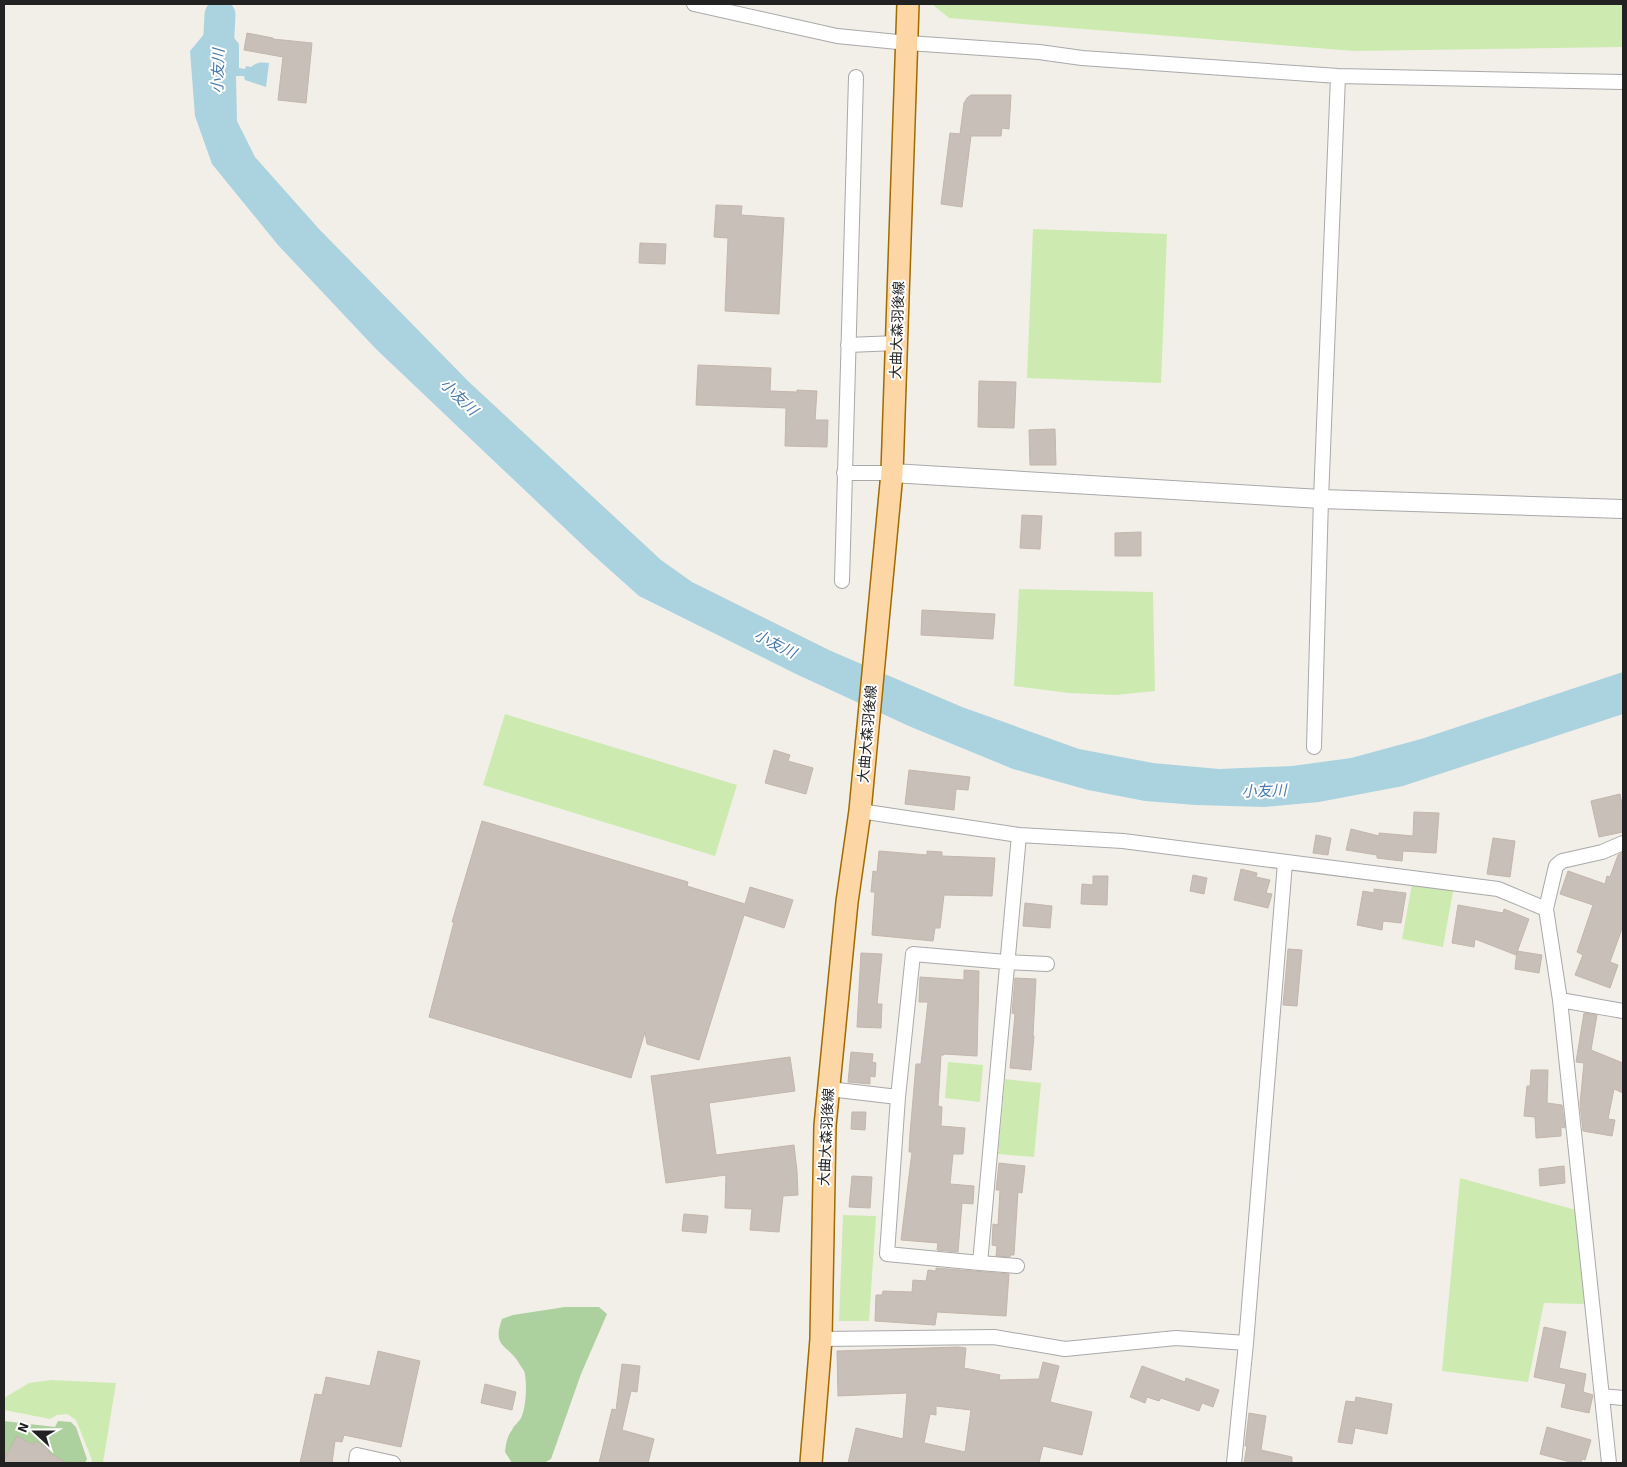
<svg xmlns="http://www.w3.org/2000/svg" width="1627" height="1467" font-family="'Source Sans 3','Noto Sans JP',sans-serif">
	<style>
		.grass { fill: #cdebb0 }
		.forest { fill: #add19e }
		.water { fill: #aad3df }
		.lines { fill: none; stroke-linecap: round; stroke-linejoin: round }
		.river { stroke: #aad3df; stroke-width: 31 }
		.building { fill: #c7bfb8; stroke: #c4b6ab; fill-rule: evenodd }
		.minor-casing { stroke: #a9a9a9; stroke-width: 16 }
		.tertiary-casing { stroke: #a9a9a9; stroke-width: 20 }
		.primary-casing { stroke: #a06b00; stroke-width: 24 }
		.minor { stroke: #fff; stroke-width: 14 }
		.tertiary { stroke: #fff; stroke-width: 18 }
		.primary { stroke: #fcd6a4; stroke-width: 21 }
		.labels { text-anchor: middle; stroke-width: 4; stroke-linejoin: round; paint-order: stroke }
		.street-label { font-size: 14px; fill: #222; stroke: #fff }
		.water-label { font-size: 15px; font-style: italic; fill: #4a7aab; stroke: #fff }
	</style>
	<rect width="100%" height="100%" fill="#f2efe9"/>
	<path class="grass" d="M 932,4 L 1623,4 L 1623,47 L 1354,51 L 949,18 Z
		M 1033,229 L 1167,234 L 1161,383 L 1027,378 Z
		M 1019,589 L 1153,592 L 1155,691 L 1116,695 L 1069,693 L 1014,686 Z
		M 505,714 L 737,785 L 715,856 L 483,785 Z
		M 1412,884 L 1453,891 L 1443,947 L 1402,939 Z
		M 948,1062 L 983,1065 L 980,1102 L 945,1098 Z
		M 1005,1079 L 1041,1083 L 1034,1157 L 998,1154 Z
		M 1460,1178 L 1576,1210 L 1585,1304 L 1544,1303 L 1528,1382 L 1442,1371 Z
		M 843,1215 L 876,1216 L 869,1321 L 839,1321 Z
		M 51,1380 L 116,1383 L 103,1463 L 91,1463 L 92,1460 L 76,1420 L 67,1414 L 57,1415 L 50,1419 L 4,1410 L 4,1398 L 29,1383 Z"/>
	<path class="forest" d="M 565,1307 L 599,1307 L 607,1314 L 581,1374 L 551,1459 L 544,1463 L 512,1463 L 505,1452 C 506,1444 507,1436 512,1430 C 514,1425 519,1422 521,1418 C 526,1408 527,1386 525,1375 C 525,1371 522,1368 520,1365 C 509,1344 491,1349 502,1319 L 513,1315 Z
		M 4,1421 L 55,1427 L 58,1421 L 71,1422 L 76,1427 L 87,1459 L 85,1463 L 4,1463 Z"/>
	<path class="water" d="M 210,27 L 227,29 L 239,44 L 239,68 L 245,69 L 246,66 L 251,67 C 257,62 261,62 269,63 L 266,87 L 245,80 L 244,76 L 236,76 L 237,121 L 255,157 L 319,229 L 469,382 L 661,560 L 692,582 L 831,651 L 962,707 L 1079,749 L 1153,763 L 1219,769 L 1292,766 L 1351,758 L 1421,739 L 1623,672 L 1623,714 L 1403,786 L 1319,802 L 1265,807 L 1196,805 L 1145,801 L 1088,790 L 1013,769 L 911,727 L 796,674 L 639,596 L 591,553 L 376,349 L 278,245 L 212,164 L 195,116 L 190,51 Z"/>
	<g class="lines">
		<path class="river" d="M 217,70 L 220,15"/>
	</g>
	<path class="building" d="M 247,33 L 273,38 L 273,39 L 312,43 L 306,103 L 278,100 L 283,57 L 244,50 Z
		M 971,95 L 1011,95 L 1009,129 L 1002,128 L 1001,136 L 971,136 L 962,207 L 941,204 L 950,133 L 960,134 L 964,103 L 967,98 Z
		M 716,205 L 742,206 L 741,215 L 784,218 L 779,314 L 725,311 L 728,238 L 714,237 Z
		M 640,243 L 666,244 L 665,264 L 639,263 Z
		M 698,365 L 771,368 L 770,391 L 797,392 L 797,390 L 817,391 L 815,420 L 828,420 L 827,447 L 785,446 L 786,408 L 696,405 Z
		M 979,381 L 1016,382 L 1014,428 L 978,427 Z
		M 1055,429 L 1056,465 L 1030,465 L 1029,430 Z
		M 1022,515 L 1042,516 L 1040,549 L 1020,548 Z
		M 1141,532 L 1141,556 L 1115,556 L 1115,533 Z
		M 922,610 L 995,614 L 993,639 L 921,635 Z
		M 774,750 L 790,755 L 788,761 L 813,768 L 806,794 L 765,783 Z
		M 909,770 L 970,777 L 968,790 L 956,789 L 954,810 L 905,804 Z
		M 1620,794 L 1623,809 L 1623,832 L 1599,837 L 1591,801 Z
		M 1414,812 L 1439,813 L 1436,853 L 1403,851 L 1402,861 L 1377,858 L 1377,855 L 1346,850 L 1351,829 L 1379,836 L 1379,833 L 1413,836 Z
		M 482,821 L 688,882 L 687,886 L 745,904 L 750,887 L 793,900 L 784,928 L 744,915 L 699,1060 L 647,1044 L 645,1032 L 631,1078 L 429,1017 L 454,922 L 452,922 Z
		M 1316,835 L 1331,838 L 1328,855 L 1313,853 Z
		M 1493,838 L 1515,841 L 1510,877 L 1487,874 Z
		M 879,851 L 927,855 L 927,851 L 942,852 L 942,856 L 995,858 L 992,896 L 944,895 L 940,928 L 935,928 L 933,941 L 872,935 L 875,892 L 871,892 L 873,871 L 877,872 Z
		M 1623,852 L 1623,926 L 1610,962 L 1618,965 L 1610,988 L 1575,975 L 1583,955 L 1577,952 L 1593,905 L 1560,894 L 1568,871 L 1605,884 L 1607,876 L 1610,877 L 1618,855 Z
		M 1241,869 L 1257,873 L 1256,877 L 1270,880 L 1266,893 L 1272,894 L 1268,908 L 1234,900 Z
		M 1193,875 L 1207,878 L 1204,894 L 1190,891 Z
		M 1093,876 L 1108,876 L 1107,905 L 1081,904 L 1082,884 L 1093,885 Z
		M 1374,889 L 1406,893 L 1401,923 L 1383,921 L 1382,930 L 1357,925 L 1363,891 L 1374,893 Z
		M 1025,903 L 1052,906 L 1050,928 L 1023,926 Z
		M 1458,905 L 1503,913 L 1504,909 L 1529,919 L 1516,955 L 1475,939 L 1474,947 L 1452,943 Z
		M 1288,949 L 1302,950 L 1297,1006 L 1283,1005 Z
		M 1517,951 L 1542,955 L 1539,973 L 1515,969 Z
		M 861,953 L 882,954 L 877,1004 L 882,1004 L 881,1028 L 857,1027 Z
		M 964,970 L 979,971 L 977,1056 L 944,1054 L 944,1055 L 941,1055 L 938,1106 L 942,1107 L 941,1126 L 965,1128 L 963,1154 L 953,1154 L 950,1184 L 974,1186 L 973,1204 L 962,1203 L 958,1252 L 937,1250 L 938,1243 L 901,1240 L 912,1152 L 909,1152 L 910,1134 L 916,1064 L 921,1064 L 928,1002 L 919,1002 L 920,977 L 964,980 Z
		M 1015,978 L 1036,979 L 1033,1036 L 1034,1036 L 1031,1070 L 1010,1068 L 1015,1014 L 1012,1013 Z
		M 1584,1013 L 1597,1015 L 1591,1050 L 1623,1063 L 1623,1093 L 1614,1089 L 1608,1119 L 1615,1120 L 1612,1136 L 1583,1131 L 1580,1104 L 1584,1063 L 1576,1062 Z
		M 851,1052 L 873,1054 L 872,1062 L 876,1063 L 875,1077 L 870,1076 L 870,1084 L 848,1082 Z
		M 790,1057 L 795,1091 L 709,1103 L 716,1155 L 794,1145 L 797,1171 L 798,1195 L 783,1196 L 779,1232 L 750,1230 L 752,1209 L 725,1208 L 726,1175 L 666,1183 L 651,1076 Z
		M 1531,1070 L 1548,1070 L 1547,1103 L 1562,1105 L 1565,1128 L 1561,1127 L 1561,1136 L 1536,1138 L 1535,1117 L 1524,1116 L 1527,1086 L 1530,1086 Z
		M 852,1112 L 866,1112 L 865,1130 L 851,1129 Z
		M 999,1163 L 1025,1166 L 1022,1193 L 1018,1192 L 1014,1255 L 1010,1255 L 1010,1257 L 996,1256 L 997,1246 L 992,1245 L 993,1224 L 998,1225 L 1000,1190 L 996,1190 Z
		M 1564,1166 L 1565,1183 L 1540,1186 L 1539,1169 Z
		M 852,1176 L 872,1177 L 870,1208 L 849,1207 Z
		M 684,1214 L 708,1216 L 706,1233 L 682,1231 Z
		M 936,1268 L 1009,1274 L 1006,1316 L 937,1312 L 935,1325 L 875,1321 L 876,1295 L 882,1295 L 883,1291 L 912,1292 L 913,1280 L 926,1281 L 928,1270 L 936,1271 Z
		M 1544,1327 L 1566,1332 L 1559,1368 L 1586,1374 L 1583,1392 L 1593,1395 L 1589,1413 L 1561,1407 L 1566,1384 L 1534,1377 Z
		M 958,1347 L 966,1348 L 964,1368 L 1000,1375 L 999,1380 L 1039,1379 L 1043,1362 L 1059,1366 L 1050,1402 L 1092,1412 L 1082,1455 L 1043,1446 L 1039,1463 L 848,1463 L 856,1428 L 903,1439 L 907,1393 L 838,1396 L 837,1351 ZM 936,1406 L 971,1410 L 965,1452 L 924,1443 L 930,1414 L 936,1415 Z
		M 378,1351 L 420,1361 L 401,1447 L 344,1435 L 342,1442 L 335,1441 L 332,1463 L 300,1463 L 315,1394 L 322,1395 L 326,1377 L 370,1386 Z
		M 622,1364 L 640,1366 L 637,1392 L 631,1391 L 622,1430 L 654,1439 L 648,1463 L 599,1463 L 612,1409 L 616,1410 Z
		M 1142,1366 L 1185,1382 L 1186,1378 L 1219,1390 L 1213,1407 L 1202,1403 L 1199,1411 L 1161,1398 L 1159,1401 L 1147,1397 L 1145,1403 L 1130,1397 Z
		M 485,1384 L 516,1392 L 512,1410 L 481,1403 Z
		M 1356,1397 L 1392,1404 L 1387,1434 L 1355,1428 L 1352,1444 L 1338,1442 L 1346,1401 L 1355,1402 Z
		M 1249,1413 L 1266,1416 L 1261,1450 L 1292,1457 L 1292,1463 L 1244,1463 L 1247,1446 L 1245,1446 Z
		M 1547,1427 L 1591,1440 L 1585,1460 L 1582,1459 L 1581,1463 L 1574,1463 L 1540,1454 Z
		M 17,1436 L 33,1445 L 35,1441 L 50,1449 L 48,1452 L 67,1463 L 4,1463 L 4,1459 Z"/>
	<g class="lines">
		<g class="minor-casing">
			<path id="minor" d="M 694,4 L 837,36 L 908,43 L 1039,52 L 1082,58 L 1338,76 L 1623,82
				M 848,345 L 897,343
				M 844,473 L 892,473
				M 842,581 L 856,77
				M 1314,747 L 1321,499 L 1338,76
				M 860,811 L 1019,835 L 1123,841 L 1498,889 L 1546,909
				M 1019,835 L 980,1263 L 887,1254 L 898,1097 L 913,954 L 1006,962 L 1047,964
				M 1560,1000 L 1623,1011
				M 829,1089 L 898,1097
				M 980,1263 L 1017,1266
				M 821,1339 L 994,1337 L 1065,1349 L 1176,1338 L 1246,1343
				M 1602,1396 L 1623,1398
				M 356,1463 L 357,1455 L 393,1463
				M 1234,1463 L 1246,1343 L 1285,863
				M 1609,1463 L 1560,1000 L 1546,909 L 1556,866 L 1562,861 L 1602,852 L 1623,843"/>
		</g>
		<g class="tertiary-casing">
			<path id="tertiary" d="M 892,473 L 1321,499 L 1623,509"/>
		</g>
		<g class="primary-casing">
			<path id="primary" d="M 811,1463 L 821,1339 L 825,1126 L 847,902 L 860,811 L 892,473 L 908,4"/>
		</g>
		<use href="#minor" class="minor"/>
		<use href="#tertiary" class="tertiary"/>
		<use href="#primary" class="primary"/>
	</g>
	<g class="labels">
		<g class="street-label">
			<text transform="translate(897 330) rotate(-88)" y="5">大曲大森羽後線</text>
			<text transform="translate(867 734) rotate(-85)" y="5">大曲大森羽後線</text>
			<text transform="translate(826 1137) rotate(-87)" y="5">大曲大森羽後線</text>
		</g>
		<g class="water-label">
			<text transform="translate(218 71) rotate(-88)" y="5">小友川</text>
			<text transform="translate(459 397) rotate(44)" y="5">小友川</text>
			<text transform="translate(775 644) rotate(27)" y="5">小友川</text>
			<text transform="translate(1264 791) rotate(-2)" y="5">小友川</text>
		</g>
	</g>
	<rect width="1627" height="1467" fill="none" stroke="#222222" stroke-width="10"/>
	<g transform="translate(35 1432) rotate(291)" stroke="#ffffff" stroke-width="4" paint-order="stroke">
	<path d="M0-4L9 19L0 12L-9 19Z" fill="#222222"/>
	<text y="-8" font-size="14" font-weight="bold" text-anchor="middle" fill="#222222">N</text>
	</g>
</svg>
